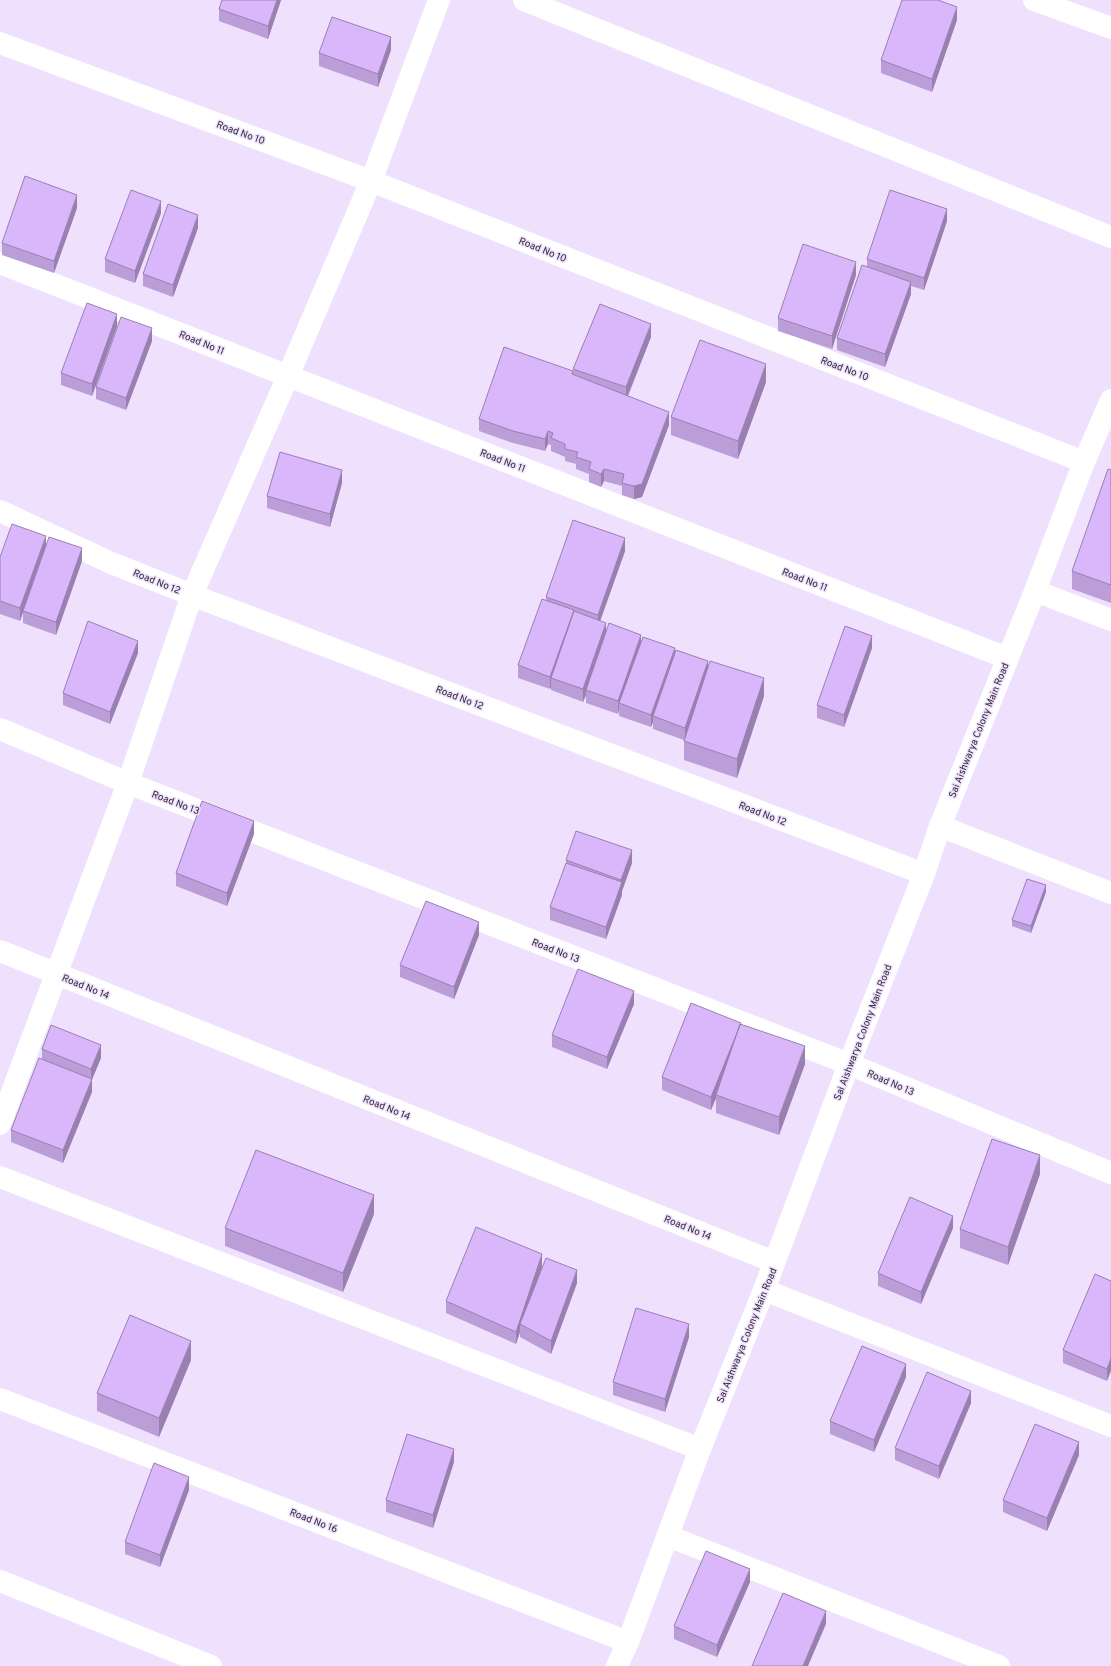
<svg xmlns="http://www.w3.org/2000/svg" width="1111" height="1666" font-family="Overpass,sans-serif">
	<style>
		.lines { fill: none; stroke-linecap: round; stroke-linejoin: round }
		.street { stroke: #fff; stroke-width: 22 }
		.secondary { stroke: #fff; stroke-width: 22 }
		.wall { fill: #bb9dd8 }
		.shaded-wall { fill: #9980b0 }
		.building { fill: #dab7fb; stroke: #9980b0 }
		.labels { text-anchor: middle; stroke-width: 3; stroke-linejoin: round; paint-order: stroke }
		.street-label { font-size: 10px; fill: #302a35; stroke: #efe0fd }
	</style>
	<rect width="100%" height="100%" fill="#efe0fd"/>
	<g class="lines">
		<path class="street" d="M 524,0 L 1111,237
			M 1034,0 L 1111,28
			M 0,263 L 1007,658
			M 0,511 L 109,562 L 192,595 L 924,874
			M 1035,591 L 1111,620
			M 0,729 L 128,783 L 849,1064 L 1111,1173
			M 940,826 L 1111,893
			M 0,951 L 774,1262
			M 0,1124 L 128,783 L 192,595 L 288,376 L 371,181 L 439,0
			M 0,1177 L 700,1449
			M 764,1290 L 1111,1426
			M 0,1399 L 628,1642
			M 668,1536 L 999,1666
			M 0,1581 L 211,1666"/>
		<path class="secondary" d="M 0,43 L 371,181 L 1084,462
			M 617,1666 L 628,1642 L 700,1449 L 764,1290 L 849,1064 L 924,874 L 940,826 L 1035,591 L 1084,462 L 1111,400"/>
	</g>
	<path class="wall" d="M 281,0 L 268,39 L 219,21 L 219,9 Z
		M 957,20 L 932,92 L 881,73 L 881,60 Z
		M 391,50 L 378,87 L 319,66 L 319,53 Z
		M 77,208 L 54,273 L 2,255 L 2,243 Z
		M 161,213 L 135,283 L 105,272 L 105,259 Z
		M 947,221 L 924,290 L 911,286 L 911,294 L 885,367 L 837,350 L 837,338 L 867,267 L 867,259 Z
		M 198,228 L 173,297 L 143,286 L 143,274 Z
		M 856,275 L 832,349 L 778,331 L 778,318 Z
		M 117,326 L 92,396 L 61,385 L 61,373 Z
		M 651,337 L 628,396 L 669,425 L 642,497 L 634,499 L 622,495 L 622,486 L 604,481 L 601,487 L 589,482 L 589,474 L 576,469 L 576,464 L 565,461 L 565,457 L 551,451 L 551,445 L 548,444 L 545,451 L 513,443 L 479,431 L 479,419 L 573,371 L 573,374 L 573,369 Z
		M 152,341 L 126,410 L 96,399 L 96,387 Z
		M 766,382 L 738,459 L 671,435 L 671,417 Z
		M 1111,470 L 1111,603 L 1072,589 L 1072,571 Z
		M 342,483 L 330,527 L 267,508 L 267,496 Z
		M 46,547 L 82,561 L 56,635 L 23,623 L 23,612 L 20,621 L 0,614 L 0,557 Z
		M 625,551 L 600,621 L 606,631 L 641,641 L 675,655 L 708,665 L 764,696 L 737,778 L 684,760 L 684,740 L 653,729 L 653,722 L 651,727 L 619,716 L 619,709 L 618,714 L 586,703 L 586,695 L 583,702 L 551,690 L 551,687 L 550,689 L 518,678 L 518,665 L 546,600 L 546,597 Z
		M 872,648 L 844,727 L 817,718 L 817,705 Z
		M 138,653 L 110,724 L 63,705 L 63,693 Z
		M 254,834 L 227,906 L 176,886 L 176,873 Z
		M 566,860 L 632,863 L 622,891 L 622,895 L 606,939 L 550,920 L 550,907 L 566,863 Z
		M 1046,892 L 1031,933 L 1012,926 L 1012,920 Z
		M 479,935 L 454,999 L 400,977 L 400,965 Z
		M 634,1004 L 607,1069 L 552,1047 L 552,1035 Z
		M 741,1024 L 805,1064 L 779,1135 L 716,1113 L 716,1098 L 711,1110 L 662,1090 L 662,1077 Z
		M 42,1049 L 101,1058 L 92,1079 L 92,1092 L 63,1163 L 11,1142 L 11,1130 L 42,1059 Z
		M 1040,1174 L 1008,1265 L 960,1248 L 960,1229 Z
		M 374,1214 L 343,1292 L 225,1246 L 225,1228 Z
		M 953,1228 L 921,1304 L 878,1286 L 878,1273 Z
		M 542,1267 L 540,1274 L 577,1283 L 551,1354 L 520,1337 L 520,1332 L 516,1344 L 446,1313 L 446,1301 Z
		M 1111,1281 L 1107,1381 L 1063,1363 L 1063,1350 Z
		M 689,1337 L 665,1412 L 613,1395 L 613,1382 Z
		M 191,1360 L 159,1437 L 97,1411 L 97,1393 Z
		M 906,1377 L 874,1452 L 830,1434 L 830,1421 Z
		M 971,1403 L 939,1479 L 895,1460 L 895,1448 Z
		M 1079,1455 L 1047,1531 L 1003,1512 L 1003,1500 Z
		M 454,1462 L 433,1528 L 386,1512 L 386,1500 Z
		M 189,1490 L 160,1567 L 125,1554 L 125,1542 Z
		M 750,1582 L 717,1657 L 674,1639 L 674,1626 Z"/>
	<path class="shaded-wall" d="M 277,0 L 281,0 L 268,39 L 268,26 Z
		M 957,7 L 957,20 L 932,92 L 932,79 Z
		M 391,37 L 391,50 L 378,87 L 378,74 Z
		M 77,195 L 77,208 L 54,273 L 54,261 Z
		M 161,201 L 161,213 L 135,283 L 135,271 Z
		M 947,209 L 947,221 L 924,290 L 924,278 Z
		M 198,215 L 198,228 L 173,297 L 173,285 Z
		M 856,262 L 856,275 L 832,349 L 832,336 Z
		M 911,282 L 911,294 L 885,367 L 885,354 Z
		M 117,314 L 117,326 L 92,396 L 92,384 Z
		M 651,324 L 651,337 L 626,400 L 626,387 Z
		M 152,328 L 152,341 L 126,410 L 126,398 Z
		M 766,364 L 766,382 L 738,459 L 738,441 Z
		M 669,412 L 669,425 L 642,497 L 634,499 L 634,486 Z
		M 548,431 L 548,444 L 545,451 L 545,439 Z
		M 604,469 L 604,481 L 601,487 L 601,474 Z
		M 342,470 L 342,483 L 330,527 L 330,514 Z
		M 46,536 L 46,548 L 20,621 L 20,608 Z
		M 625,538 L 625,551 L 598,627 L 598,615 Z
		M 82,548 L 82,561 L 56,635 L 56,622 Z
		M 574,610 L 574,622 L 551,678 L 551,687 L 550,689 L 550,677 Z
		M 606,623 L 606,635 L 586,690 L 586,695 L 583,702 L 583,689 Z
		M 641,635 L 641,647 L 619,703 L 619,709 L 618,714 L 618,701 Z
		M 872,636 L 872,648 L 844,727 L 844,715 Z
		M 138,641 L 138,653 L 110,724 L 110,712 Z
		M 675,648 L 675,661 L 653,716 L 653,722 L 651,727 L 651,715 Z
		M 708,661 L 708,674 L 685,741 L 685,728 Z
		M 764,678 L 764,696 L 737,778 L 737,759 Z
		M 254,821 L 254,834 L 227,906 L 227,893 Z
		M 632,850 L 632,863 L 622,891 L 622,895 L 606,939 L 606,927 L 621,883 L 621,880 Z
		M 1046,885 L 1046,892 L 1031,933 L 1031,926 Z
		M 479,922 L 479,935 L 454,999 L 454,987 Z
		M 634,991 L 634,1004 L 607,1069 L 607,1057 Z
		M 741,1023 L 741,1036 L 716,1095 L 716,1098 L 711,1110 L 711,1097 Z
		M 101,1045 L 101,1058 L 91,1082 L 91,1069 Z
		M 805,1046 L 805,1064 L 779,1135 L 779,1117 Z
		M 92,1079 L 92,1092 L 63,1163 L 63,1150 Z
		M 1040,1155 L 1040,1174 L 1008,1265 L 1008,1247 Z
		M 374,1195 L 374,1214 L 343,1292 L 343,1273 Z
		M 953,1216 L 953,1228 L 921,1304 L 921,1292 Z
		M 542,1254 L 542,1267 L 522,1326 L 520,1324 L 520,1332 L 516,1344 L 516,1332 Z
		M 577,1270 L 577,1283 L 551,1354 L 551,1341 Z
		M 689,1324 L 689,1337 L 665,1412 L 665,1399 Z
		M 191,1341 L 191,1360 L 159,1437 L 159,1418 Z
		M 1111,1358 L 1111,1371 L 1107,1381 L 1107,1369 Z
		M 906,1364 L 906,1377 L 874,1452 L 874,1440 Z
		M 971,1391 L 971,1403 L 939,1479 L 939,1466 Z
		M 1079,1442 L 1079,1455 L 1047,1531 L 1047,1518 Z
		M 454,1449 L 454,1462 L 433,1528 L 433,1515 Z
		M 189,1477 L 189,1490 L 160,1567 L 160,1555 Z
		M 750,1569 L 750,1582 L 717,1657 L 717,1645 Z
		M 826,1611 L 826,1624 L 808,1666 L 803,1666 Z"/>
	<path class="building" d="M 222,0 L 277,0 L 268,26 L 219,9 Z
		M 902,0 L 938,0 L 957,7 L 932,79 L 881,60 Z
		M 332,17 L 391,37 L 378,74 L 319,53 Z
		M 25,176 L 77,195 L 54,261 L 2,243 Z
		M 131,190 L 161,201 L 135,271 L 105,259 Z
		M 890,190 L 947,209 L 924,278 L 867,259 Z
		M 168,204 L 198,215 L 173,285 L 143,274 Z
		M 803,244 L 856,262 L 832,336 L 778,318 Z
		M 862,265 L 911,282 L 885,354 L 837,338 Z
		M 87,303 L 117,314 L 92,384 L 61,373 Z
		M 600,304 L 651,324 L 626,387 L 573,369 Z
		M 121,317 L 152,328 L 126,398 L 96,387 Z
		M 700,340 L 766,364 L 738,441 L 671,417 Z
		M 504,347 L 573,371 L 572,374 L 669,412 L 642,484 L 634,486 L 622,483 L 624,474 L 604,469 L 601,474 L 589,469 L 591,462 L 576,457 L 578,452 L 565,449 L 565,444 L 551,438 L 553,433 L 548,431 L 545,439 L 513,431 L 479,419 Z
		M 280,452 L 342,470 L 330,514 L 267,496 Z
		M 1108,469 L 1111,470 L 1111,585 L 1072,571 Z
		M 573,520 L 625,538 L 598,615 L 546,597 Z
		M 12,524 L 46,536 L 20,608 L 0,601 L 0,557 Z
		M 49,537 L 82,548 L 56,622 L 23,611 Z
		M 542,599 L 574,610 L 550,677 L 518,665 Z
		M 574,611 L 606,623 L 583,689 L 551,678 Z
		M 88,621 L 138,641 L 110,712 L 63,693 Z
		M 609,623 L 641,635 L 618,701 L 586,690 Z
		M 845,626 L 872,636 L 844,715 L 817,705 Z
		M 643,637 L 675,648 L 651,715 L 619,703 Z
		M 676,650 L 708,661 L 685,728 L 653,716 Z
		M 710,661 L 764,678 L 737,759 L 684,741 Z
		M 202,801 L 254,821 L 227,893 L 176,873 Z
		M 576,831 L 632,850 L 621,880 L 566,860 Z
		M 566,863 L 622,882 L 606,927 L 550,907 Z
		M 1027,879 L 1046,885 L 1031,926 L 1012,920 Z
		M 426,901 L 479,922 L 454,987 L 400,965 Z
		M 578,969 L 634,991 L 607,1057 L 552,1035 Z
		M 691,1003 L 741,1023 L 711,1097 L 662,1077 Z
		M 740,1024 L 805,1046 L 779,1117 L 716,1095 Z
		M 51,1025 L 101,1045 L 91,1069 L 42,1049 Z
		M 39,1058 L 92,1079 L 63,1150 L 11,1130 Z
		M 992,1139 L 1040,1155 L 1008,1247 L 960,1229 Z
		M 256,1150 L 374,1195 L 343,1273 L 225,1228 Z
		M 910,1197 L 953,1216 L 921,1292 L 878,1273 Z
		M 476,1227 L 542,1254 L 516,1332 L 446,1301 Z
		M 546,1258 L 577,1270 L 551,1341 L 520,1324 Z
		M 1095,1274 L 1111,1281 L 1111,1358 L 1107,1369 L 1063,1350 Z
		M 636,1308 L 689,1324 L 665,1399 L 613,1382 Z
		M 130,1315 L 191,1341 L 159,1418 L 97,1393 Z
		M 862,1346 L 906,1364 L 874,1440 L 830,1421 Z
		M 927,1372 L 971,1391 L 939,1466 L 895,1448 Z
		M 1035,1424 L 1079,1442 L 1047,1518 L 1003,1500 Z
		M 407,1434 L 454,1449 L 433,1515 L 386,1500 Z
		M 154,1463 L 189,1477 L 160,1555 L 125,1542 Z
		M 706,1551 L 750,1569 L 717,1645 L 674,1626 Z
		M 783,1593 L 826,1611 L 803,1666 L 752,1666 Z"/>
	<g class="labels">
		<g class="street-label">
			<text transform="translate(241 132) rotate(20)" y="4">Road No 10</text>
			<text transform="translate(543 249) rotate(22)" y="4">Road No 10</text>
			<text transform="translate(202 342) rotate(22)" y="4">Road No 11</text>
			<text transform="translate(845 368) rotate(21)" y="4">Road No 10</text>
			<text transform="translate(503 460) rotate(21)" y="4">Road No 11</text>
			<text transform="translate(805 579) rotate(21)" y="4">Road No 11</text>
			<text transform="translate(157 581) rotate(22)" y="4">Road No 12</text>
			<text transform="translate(460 697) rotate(21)" y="4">Road No 12</text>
			<text transform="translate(978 730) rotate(-68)" y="4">Sai Aishwarya Colony Main Road</text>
			<text transform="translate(176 802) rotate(21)" y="4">Road No 13</text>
			<text transform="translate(763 813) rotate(21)" y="4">Road No 12</text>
			<text transform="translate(556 950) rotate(21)" y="4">Road No 13</text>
			<text transform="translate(86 986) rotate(22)" y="4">Road No 14</text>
			<text transform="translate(862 1032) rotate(-69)" y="4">Sai Aishwarya Colony Main Road</text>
			<text transform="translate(891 1082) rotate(23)" y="4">Road No 13</text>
			<text transform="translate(387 1107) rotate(22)" y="4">Road No 14</text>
			<text transform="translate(688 1227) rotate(22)" y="4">Road No 14</text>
			<text transform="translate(746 1335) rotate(-68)" y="4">Sai Aishwarya Colony Main Road</text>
			<text transform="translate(314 1520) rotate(21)" y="4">Road No 16</text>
		</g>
	</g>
</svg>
